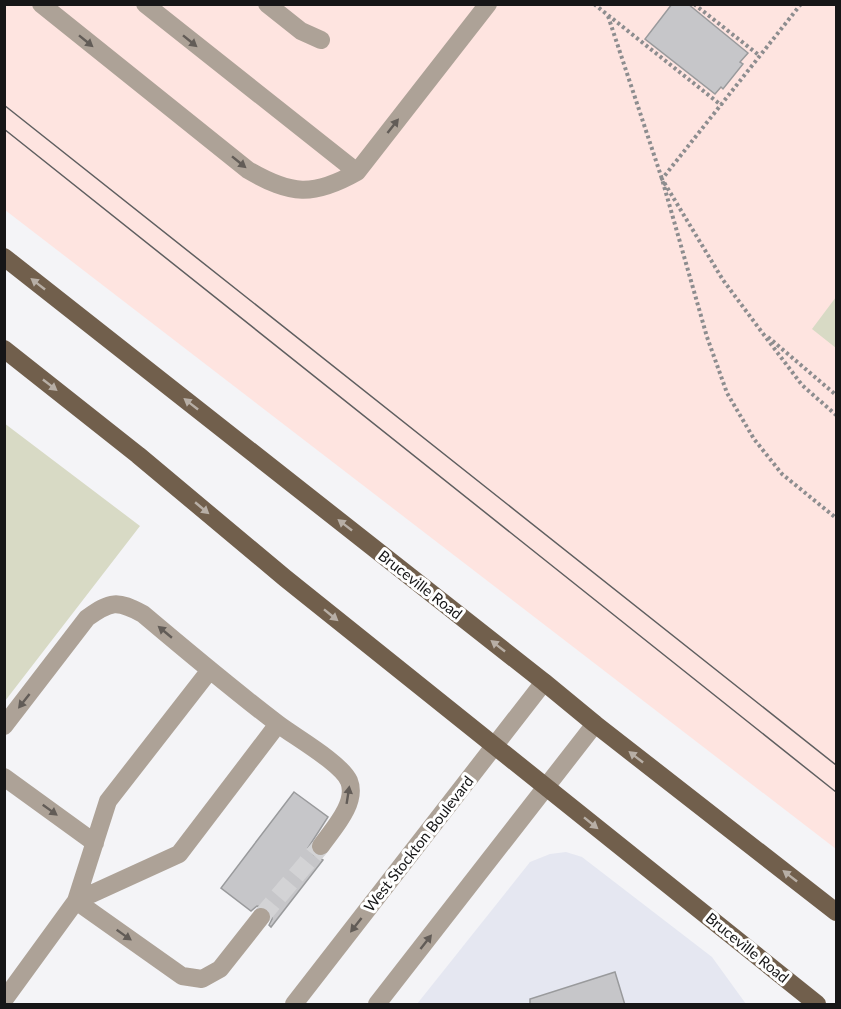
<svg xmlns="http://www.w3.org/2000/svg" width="841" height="1009" font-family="Lato,sans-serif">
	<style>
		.built { fill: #e5e7f1 }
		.education { fill: #fee4e0 }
		.green { fill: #d8dac5 }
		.building { fill: #c6c6c9; stroke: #999a9c; stroke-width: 1.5 }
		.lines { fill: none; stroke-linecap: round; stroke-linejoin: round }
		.minor-tunnel { stroke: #d3d3d5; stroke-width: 18; stroke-dasharray: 18 9; stroke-linecap: butt }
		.path { stroke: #8d8d8f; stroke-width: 4; stroke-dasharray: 3 3; stroke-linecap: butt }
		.minor { stroke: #ada297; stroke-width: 18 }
		.major { stroke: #715f4c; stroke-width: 18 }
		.tram { stroke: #5f5f60; stroke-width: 1.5 }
		.oneway { fill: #625c57 }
		.oneway2 { fill: #b8afa6 }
		.labels { text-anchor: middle; stroke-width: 6; stroke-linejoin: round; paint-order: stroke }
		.street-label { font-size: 15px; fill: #161617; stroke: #fff }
	</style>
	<rect width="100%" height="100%" fill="#f4f4f7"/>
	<path class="built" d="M 566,852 L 582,857 L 712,957 L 746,1004 L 417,1004 L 530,862 L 550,854 Z"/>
	<path class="education" d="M 4,5 L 836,5 L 836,849 L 5,210 Z"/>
	<path class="green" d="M 836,297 L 836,348 L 812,329 Z
		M 4,423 L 140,526 L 5,701 L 4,701 Z"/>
	<path class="building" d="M 672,4 L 688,4 L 748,53 L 740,62 L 743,64 L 723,89 L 721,87 L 715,94 L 645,39 Z
		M 294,792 L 328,817 L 308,848 L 314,855 L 323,860 L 271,927 L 269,925 L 272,919 L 272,913 L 267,908 L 257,906 L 251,911 L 221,888 Z
		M 615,972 L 625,1005 L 530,1005 L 530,999 Z"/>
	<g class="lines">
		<path class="minor-tunnel" d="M 261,917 L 321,846"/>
		<path class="path" d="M 594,4 L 721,105
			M 694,4 L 760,56
			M 801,4 L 662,179 L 723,280 L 761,331 L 802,385 L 836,415
			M 608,16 L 662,179 L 707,337 L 727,393 L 754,439 L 782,474 L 836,518
			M 768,337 L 836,395"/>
		<path class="minor" d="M 41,4 L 248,170 C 291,195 313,197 357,172 L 488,4
			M 145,4 L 357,172
			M 267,4 L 301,31 L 321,40
			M 4,726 L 87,618 C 111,601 117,600 143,614 C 188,652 232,689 278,724 C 295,737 341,763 349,781 C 358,803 332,830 321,846
			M 4,777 L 95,843
			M 76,901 L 179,854 L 278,724
			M 76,901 L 182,976 L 202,979 L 220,969 L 261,917
			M 4,1000 L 76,901 L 108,801 L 210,670
			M 294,1004 L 544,682
			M 377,1004 L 595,724"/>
		<path class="major" d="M 4,257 L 544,682 L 595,724 L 836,912
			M 4,349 L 138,455 L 285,578 L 817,1004"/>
		<path class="tram" d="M 4,105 L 836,765
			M 4,129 L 836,792"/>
	</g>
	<defs><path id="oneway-solid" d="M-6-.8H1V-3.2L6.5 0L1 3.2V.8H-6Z" transform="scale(1.5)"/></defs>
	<g class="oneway">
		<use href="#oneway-solid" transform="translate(86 41) rotate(39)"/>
		<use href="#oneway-solid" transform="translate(190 41) rotate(39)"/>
		<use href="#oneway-solid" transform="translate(393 126) rotate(-52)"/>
		<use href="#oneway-solid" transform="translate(239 162) rotate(39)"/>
		<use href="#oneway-solid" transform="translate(165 632) rotate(-140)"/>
		<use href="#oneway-solid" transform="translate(24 701) rotate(128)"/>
		<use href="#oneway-solid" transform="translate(348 795) rotate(-81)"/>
		<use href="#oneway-solid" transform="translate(50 810) rotate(36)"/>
		<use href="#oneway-solid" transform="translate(356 925) rotate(128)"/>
		<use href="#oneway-solid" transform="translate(124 935) rotate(35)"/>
		<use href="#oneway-solid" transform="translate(426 942) rotate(-52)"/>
	</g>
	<g class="oneway2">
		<use href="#oneway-solid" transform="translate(38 284) rotate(-142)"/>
		<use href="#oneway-solid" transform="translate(50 385) rotate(38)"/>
		<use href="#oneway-solid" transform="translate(191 404) rotate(-142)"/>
		<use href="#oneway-solid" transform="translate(202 508) rotate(40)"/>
		<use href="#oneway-solid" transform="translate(345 525) rotate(-142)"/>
		<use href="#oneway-solid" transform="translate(331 615) rotate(39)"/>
		<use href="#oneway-solid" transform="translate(498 646) rotate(-142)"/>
		<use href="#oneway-solid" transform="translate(636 757) rotate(-142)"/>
		<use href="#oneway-solid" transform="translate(591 823) rotate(39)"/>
		<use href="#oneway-solid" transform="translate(790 876) rotate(-142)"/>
	</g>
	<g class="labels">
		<g class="street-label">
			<text transform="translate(420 585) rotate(38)" y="5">Bruceville Road</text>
			<text transform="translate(419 844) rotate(-52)" y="5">West Stockton Boulevard</text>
			<text transform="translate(747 948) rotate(39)" y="5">Bruceville Road</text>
		</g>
	</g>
	<rect width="841" height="1009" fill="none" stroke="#161617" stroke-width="12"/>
</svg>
